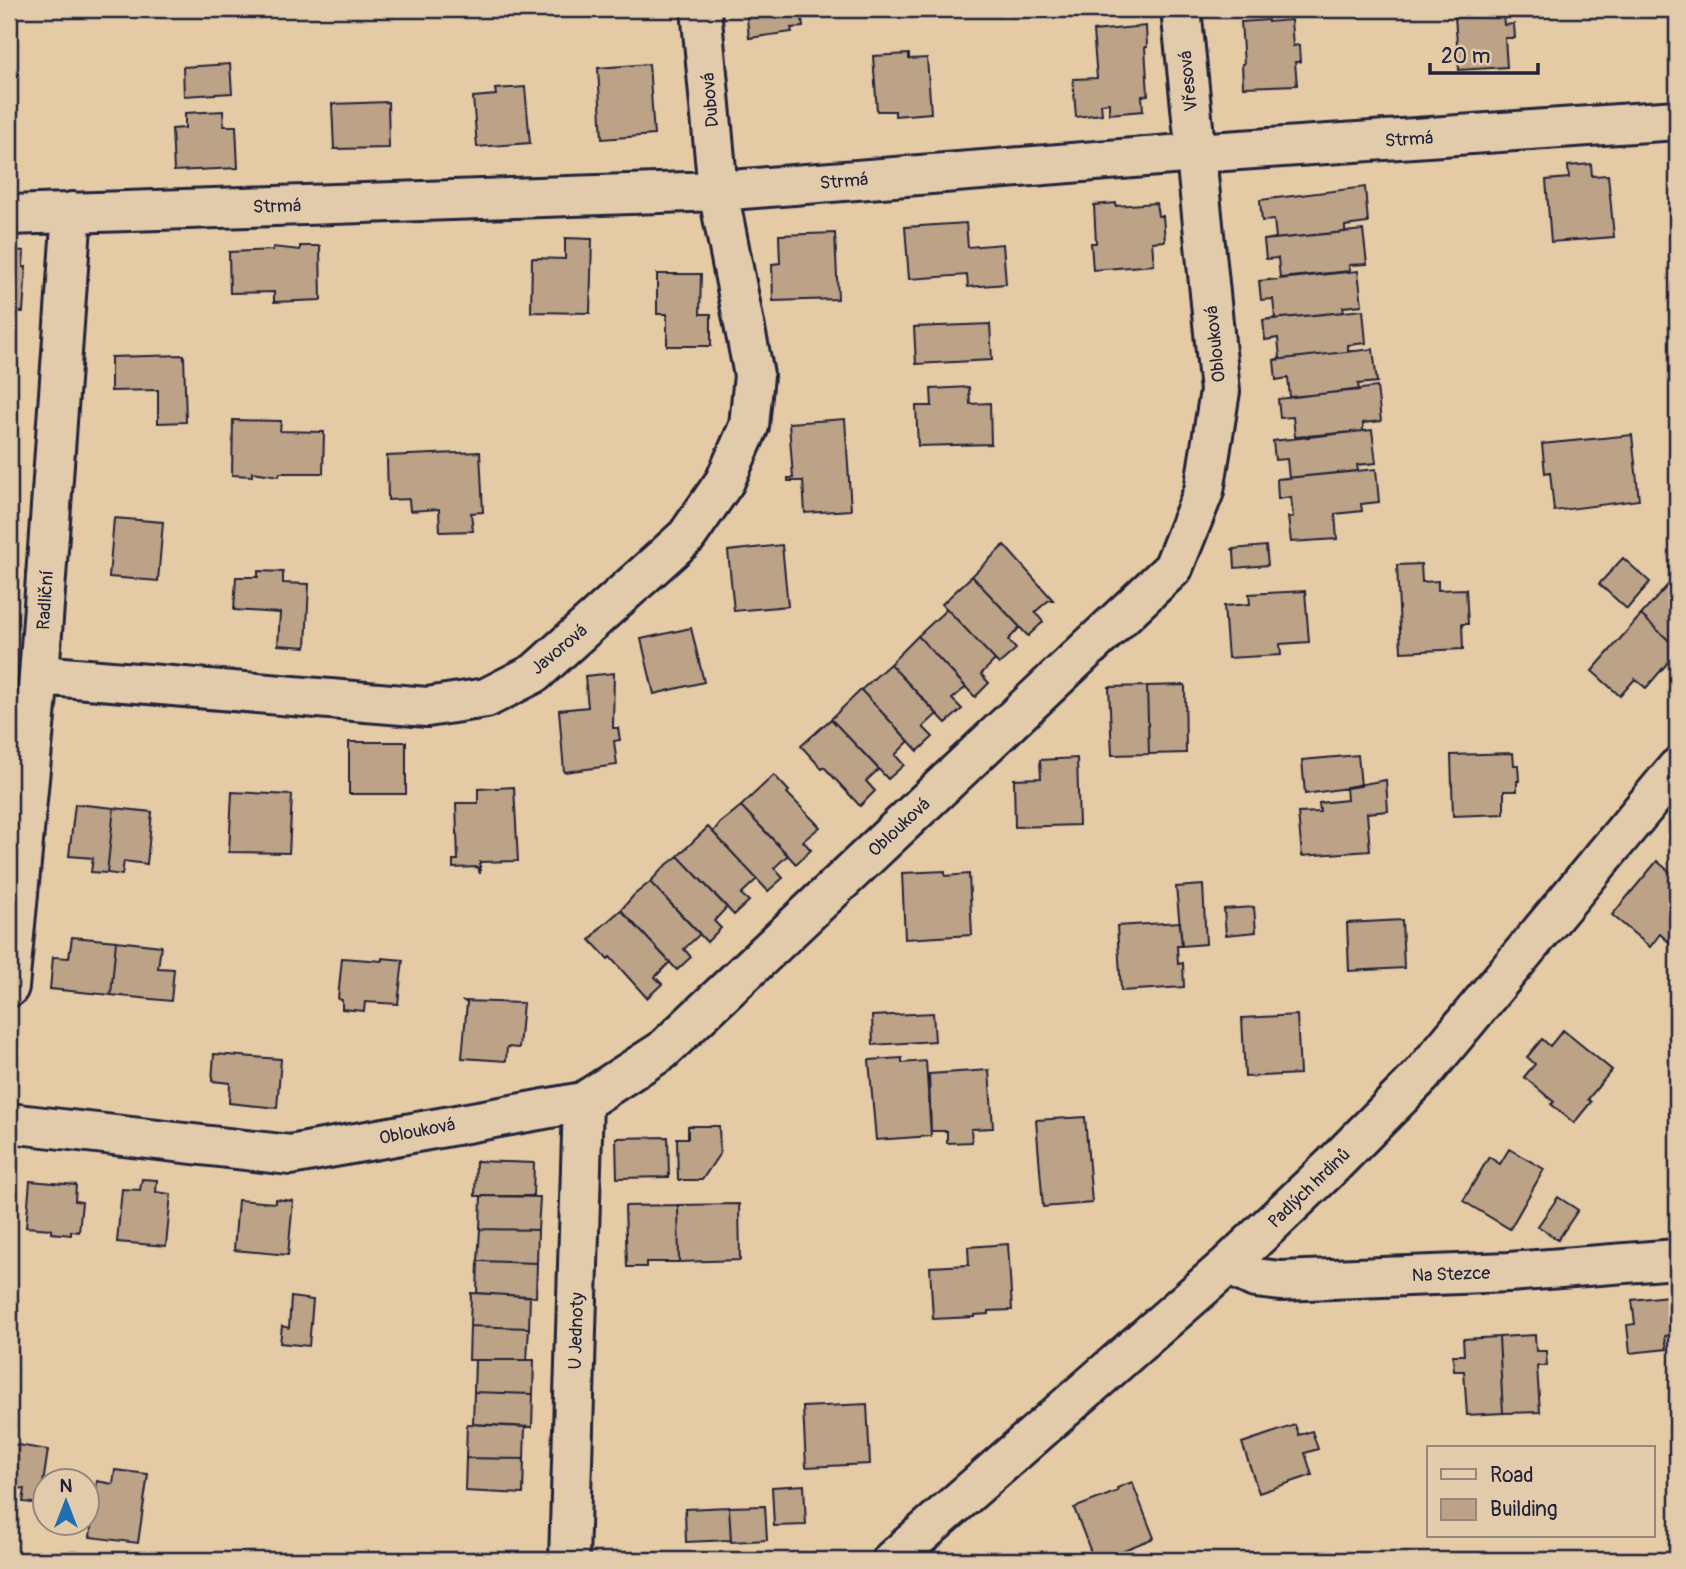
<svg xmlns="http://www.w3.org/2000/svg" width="1686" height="1569" font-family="Pangolin,sans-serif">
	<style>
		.building { fill: #bca286; stroke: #22223b; stroke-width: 2 }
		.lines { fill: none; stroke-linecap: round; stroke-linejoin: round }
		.minor-casing { stroke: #22223b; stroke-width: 44 }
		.minor { stroke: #e1cbaa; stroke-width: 38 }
		.labels { text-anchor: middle; stroke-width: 5; stroke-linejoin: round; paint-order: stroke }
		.street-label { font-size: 18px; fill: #22223b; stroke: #e1cbaa }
	</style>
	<rect width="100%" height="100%" fill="#e4cba6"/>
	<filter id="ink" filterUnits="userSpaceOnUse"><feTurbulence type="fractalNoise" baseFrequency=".0143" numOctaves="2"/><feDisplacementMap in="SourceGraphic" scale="14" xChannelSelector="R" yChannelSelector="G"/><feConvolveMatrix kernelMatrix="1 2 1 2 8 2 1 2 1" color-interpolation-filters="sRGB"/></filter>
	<g filter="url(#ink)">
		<path class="building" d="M 746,9 L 801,9 L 803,27 L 791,28 L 792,32 L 749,38 Z
			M 974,9 L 1007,9 L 974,13 Z
			M 1503,13 L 1504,25 L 1514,24 L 1515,38 L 1505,38 L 1507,67 L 1459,70 L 1455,17 Z
			M 1268,20 L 1268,22 L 1291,20 L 1293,46 L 1299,45 L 1300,62 L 1295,62 L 1297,85 L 1243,87 L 1242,64 L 1244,64 L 1241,22 Z
			M 1146,26 L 1147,47 L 1145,47 L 1148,95 L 1142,96 L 1143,111 L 1109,114 L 1109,103 L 1101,104 L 1102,114 L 1076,117 L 1073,79 L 1097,78 L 1093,31 Z
			M 909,54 L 909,59 L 927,58 L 931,113 L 895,116 L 895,111 L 877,111 L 873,56 Z
			M 230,64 L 232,93 L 184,96 L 183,67 Z
			M 649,64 L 654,135 L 602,139 L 598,68 Z
			M 525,87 L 530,143 L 477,147 L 473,97 L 496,95 L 495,89 Z
			M 388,102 L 389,148 L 334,149 L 332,104 Z
			M 223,111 L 224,126 L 236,126 L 238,168 L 174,171 L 172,129 L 185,128 L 185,113 Z
			M 1591,164 L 1592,176 L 1608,175 L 1614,237 L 1551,242 L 1546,180 L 1569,178 L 1568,166 Z
			M 1365,187 L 1368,223 L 1345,226 L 1345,232 L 1264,240 L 1276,238 L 1274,220 L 1262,221 L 1260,200 Z
			M 1116,203 L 1116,206 L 1156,203 L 1158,216 L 1163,216 L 1165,241 L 1152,242 L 1154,265 L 1093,270 L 1091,243 L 1096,243 L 1094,205 Z
			M 966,223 L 968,247 L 1003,244 L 1006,284 L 968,287 L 967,275 L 909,279 L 905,227 Z
			M 1363,230 L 1367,264 L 1349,265 L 1350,271 L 1280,278 L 1278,258 L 1266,259 L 1264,240 Z
			M 835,233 L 838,299 L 773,301 L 772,264 L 780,263 L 779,235 Z
			M 565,238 L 592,239 L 590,313 L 531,312 L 532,258 L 565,259 Z
			M 300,246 L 320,246 L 321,300 L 274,302 L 274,292 L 230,293 L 229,252 L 273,250 L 273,247 L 300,250 Z
			M 9,250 L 24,251 L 23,267 L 26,267 L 23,312 L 9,311 Z
			M 1358,271 L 1362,305 L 1343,307 L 1344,312 L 1263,320 L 1275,318 L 1273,299 L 1261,300 L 1259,281 Z
			M 657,274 L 701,274 L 700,314 L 711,314 L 711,346 L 667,346 L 667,314 L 657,314 Z
			M 1363,310 L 1366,343 L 1348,345 L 1348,351 L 1355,351 L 1274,360 L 1280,358 L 1278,338 L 1265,340 L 1263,320 Z
			M 990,324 L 992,360 L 916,364 L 914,327 Z
			M 1373,349 L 1377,382 L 1358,384 L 1359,390 L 1290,397 L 1288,378 L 1276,380 L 1274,360 Z
			M 184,355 L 186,422 L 158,423 L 158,390 L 111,391 L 111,357 Z
			M 969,387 L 970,404 L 990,403 L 991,444 L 918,446 L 916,406 L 932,406 L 931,389 Z
			M 1377,387 L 1381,421 L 1363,423 L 1363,431 L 1295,437 L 1293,417 L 1280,418 L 1278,399 Z
			M 845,419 L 851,510 L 805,513 L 803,481 L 788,481 L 788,478 L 793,478 L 789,423 Z
			M 233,420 L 281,421 L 280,431 L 324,432 L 323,473 L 280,473 L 279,476 L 252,472 L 252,476 L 232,475 Z
			M 1372,430 L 1376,463 L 1357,465 L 1358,471 L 1277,479 L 1289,478 L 1287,459 L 1275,460 L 1273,441 Z
			M 1632,435 L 1639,500 L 1554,511 L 1550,472 L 1545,473 L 1542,444 Z
			M 480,452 L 483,512 L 471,513 L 473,531 L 440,532 L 439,509 L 410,511 L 409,499 L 388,500 L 387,456 Z
			M 1376,469 L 1379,502 L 1361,504 L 1362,511 L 1335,514 L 1337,539 L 1291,542 L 1288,517 L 1293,517 L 1291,497 L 1278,499 L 1277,479 Z
			M 114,518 L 163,522 L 158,581 L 109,577 Z
			M 782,545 L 788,606 L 734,611 L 728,551 Z
			M 1004,545 L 1053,600 L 1049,600 L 1035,612 L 1043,622 L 1028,636 L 972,576 Z
			M 1266,546 L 1268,565 L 1235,568 L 1234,551 L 1232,549 Z
			M 1623,558 L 1650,582 L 1627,609 L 1599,584 Z
			M 1421,564 L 1422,582 L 1438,581 L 1438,590 L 1466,589 L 1468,624 L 1462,624 L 1463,649 L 1401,652 L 1397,565 Z
			M 258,571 L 283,572 L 283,583 L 309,584 L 306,647 L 278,645 L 280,613 L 234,610 L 236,577 L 258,577 Z
			M 972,576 L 1020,627 L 1008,640 L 1016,649 L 999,664 L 942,604 Z
			M 1675,577 L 1677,579 L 1677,648 L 1641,615 Z
			M 1305,591 L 1309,642 L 1280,644 L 1281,655 L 1228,658 L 1224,606 L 1250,604 L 1249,594 Z
			M 947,609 L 995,660 L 981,674 L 989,683 L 975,697 L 918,636 Z
			M 1641,615 L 1677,648 L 1677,652 L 1646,688 L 1635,679 L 1620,696 L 1592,671 Z
			M 691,628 L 704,682 L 654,694 L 641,639 Z
			M 918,636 L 966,687 L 952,699 L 962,709 L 946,723 L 890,664 Z
			M 890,664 L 937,714 L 923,727 L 933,737 L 918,751 L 861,690 Z
			M 614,673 L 613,728 L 618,728 L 620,740 L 614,741 L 617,765 L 564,772 L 559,710 L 588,707 L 585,676 Z
			M 1185,685 L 1186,753 L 1149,754 L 1147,686 Z
			M 1147,686 L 1149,754 L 1112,755 L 1109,687 Z
			M 861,690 L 909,741 L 895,755 L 904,765 L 888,779 L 831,719 Z
			M 9,697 L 17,698 L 13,732 L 9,731 Z
			M 831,719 L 879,769 L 866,781 L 875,791 L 860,806 L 824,767 L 822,769 L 801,746 Z
			M 349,742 L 406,742 L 406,794 L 349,794 Z
			M 1513,753 L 1514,765 L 1518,765 L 1519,781 L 1517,781 L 1517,791 L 1504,791 L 1504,814 L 1453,816 L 1451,755 Z
			M 1358,755 L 1361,786 L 1305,794 L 1302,760 Z
			M 1077,758 L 1079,825 L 1015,827 L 1014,779 L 1041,778 L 1040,760 Z
			M 774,775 L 789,791 L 787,793 L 820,827 L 803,841 L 811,850 L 796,864 L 741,806 Z
			M 1386,780 L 1388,811 L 1367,813 L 1370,851 L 1302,856 L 1298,813 L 1320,812 L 1319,803 L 1347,800 L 1346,787 Z
			M 514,787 L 518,861 L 480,862 L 480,874 L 478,867 L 453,868 L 453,860 L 458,860 L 456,803 L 478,803 L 478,789 Z
			M 232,792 L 292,795 L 289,853 L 229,852 Z
			M 75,804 L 114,808 L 107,873 L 91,872 L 93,858 L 69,856 Z
			M 741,806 L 788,855 L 774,868 L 783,878 L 768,891 L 713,832 L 720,823 Z
			M 114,808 L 152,812 L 147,864 L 124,861 L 122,875 L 107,873 Z
			M 708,827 L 757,879 L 741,894 L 749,901 L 734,915 L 678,856 Z
			M 678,856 L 727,907 L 714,921 L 721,928 L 707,942 L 650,882 L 664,867 Z
			M 1657,861 L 1677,878 L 1677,936 L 1671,944 L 1660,934 L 1650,947 L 1612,915 Z
			M 945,871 L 945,876 L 969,874 L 972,935 L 905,939 L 902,873 Z
			M 650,882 L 700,934 L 684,949 L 691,957 L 677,970 L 621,910 L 634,895 Z
			M 1203,885 L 1206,944 L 1182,946 L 1176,887 Z
			M 1254,907 L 1256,932 L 1226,935 L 1224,909 Z
			M 621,910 L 670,962 L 655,977 L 662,984 L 647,998 L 610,957 L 608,959 L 590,940 L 600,928 Z
			M 1402,920 L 1404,968 L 1349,971 L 1347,923 Z
			M 1180,922 L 1182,946 L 1177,946 L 1178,964 L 1183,963 L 1184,987 L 1121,991 L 1117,926 Z
			M 72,937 L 116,941 L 111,995 L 50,989 L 53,957 L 69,958 Z
			M 116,941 L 161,946 L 158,968 L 174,969 L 171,1001 L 111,995 Z
			M 342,958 L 382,961 L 382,958 L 403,960 L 398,1004 L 365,1002 L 364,1011 L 342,1009 L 342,1000 L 338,999 Z
			M 464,1001 L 523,1003 L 519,1048 L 507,1047 L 506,1061 L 462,1058 L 467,1003 Z
			M 933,1013 L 935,1041 L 873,1045 L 872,1016 Z
			M 1297,1015 L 1300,1074 L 1245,1077 L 1242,1018 Z
			M 1563,1030 L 1612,1070 L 1588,1099 L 1591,1102 L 1574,1123 L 1551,1104 L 1554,1102 L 1524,1077 L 1535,1064 L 1527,1057 L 1542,1039 L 1550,1046 Z
			M 214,1054 L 281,1059 L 277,1108 L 229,1103 L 230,1083 L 212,1081 Z
			M 902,1058 L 902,1063 L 926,1061 L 931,1136 L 876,1140 L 869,1060 Z
			M 989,1070 L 993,1128 L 971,1129 L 972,1142 L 947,1143 L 947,1131 L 931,1131 L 929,1074 Z
			M 1085,1117 L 1092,1203 L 1043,1207 L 1036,1120 Z
			M 688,1126 L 719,1126 L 720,1153 L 702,1180 L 678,1180 L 677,1138 L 688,1138 Z
			M 668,1137 L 669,1177 L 617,1178 L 616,1138 Z
			M 1509,1149 L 1544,1169 L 1510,1229 L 1463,1201 L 1489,1157 L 1500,1164 Z
			M 476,1161 L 534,1163 L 533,1196 L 475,1196 Z
			M 142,1179 L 157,1180 L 156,1192 L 171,1194 L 166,1246 L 117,1242 L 122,1189 L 140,1190 Z
			M 30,1181 L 76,1185 L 75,1201 L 82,1202 L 79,1232 L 71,1231 L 71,1235 L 51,1233 L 51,1229 L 26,1227 Z
			M 481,1196 L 540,1197 L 538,1230 L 480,1229 Z
			M 1558,1197 L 1578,1210 L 1558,1240 L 1538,1226 Z
			M 275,1199 L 293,1201 L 288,1255 L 234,1250 L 238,1200 L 275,1203 Z
			M 739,1204 L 740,1260 L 679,1262 L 678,1205 Z
			M 678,1205 L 679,1262 L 646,1262 L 646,1267 L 627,1267 L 625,1206 Z
			M 480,1229 L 538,1230 L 537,1263 L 478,1261 Z
			M 1008,1244 L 1012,1310 L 989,1311 L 989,1314 L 974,1315 L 974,1317 L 933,1319 L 930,1267 L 969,1265 L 968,1247 Z
			M 478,1261 L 537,1263 L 536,1297 L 477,1293 Z
			M 471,1293 L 530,1296 L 529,1328 L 470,1326 Z
			M 1677,1295 L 1677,1334 L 1665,1336 L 1667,1349 L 1630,1353 L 1627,1325 L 1635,1324 L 1632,1300 Z
			M 291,1297 L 313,1300 L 309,1346 L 280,1343 L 282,1326 L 289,1328 Z
			M 470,1326 L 529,1328 L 527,1360 L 469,1360 Z
			M 1535,1335 L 1536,1351 L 1546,1351 L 1547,1366 L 1537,1366 L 1540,1412 L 1503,1413 L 1499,1337 Z
			M 1499,1337 L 1503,1413 L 1467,1415 L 1464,1371 L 1454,1371 L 1453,1355 L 1464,1355 L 1463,1339 Z
			M 475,1360 L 534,1360 L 533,1394 L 474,1392 Z
			M 474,1392 L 533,1394 L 532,1427 L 473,1424 Z
			M 867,1404 L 870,1464 L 806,1467 L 803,1407 Z
			M 467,1424 L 525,1427 L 524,1459 L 466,1458 Z
			M 1295,1425 L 1299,1435 L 1312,1431 L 1318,1449 L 1305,1453 L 1312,1475 L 1259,1493 L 1242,1443 Z
			M 12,1444 L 48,1450 L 40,1504 L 23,1502 L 25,1489 L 9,1486 Z
			M 466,1458 L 524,1459 L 523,1494 L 465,1491 Z
			M 115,1470 L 148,1474 L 138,1543 L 90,1537 L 97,1481 L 113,1484 Z
			M 1132,1482 L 1154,1538 L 1119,1552 L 1121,1556 L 1110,1560 L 1094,1560 L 1074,1508 L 1118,1491 L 1117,1488 Z
			M 804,1485 L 806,1525 L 774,1526 L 772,1487 Z
			M 765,1506 L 767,1540 L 731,1542 L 729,1507 Z
			M 729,1507 L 731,1540 L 686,1542 L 685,1509 Z"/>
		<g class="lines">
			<g class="minor-casing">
				<path id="minor" d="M 9,215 L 718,191 L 1196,153 L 1677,120
					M 39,675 L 427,707 L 486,698 L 535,673 L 687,536 L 725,481 L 749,426 L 754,375 L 718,191 L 701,9
					M 9,987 L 39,675 L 72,212
					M 9,1123 L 290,1155 L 583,1102 L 662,1051 L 1173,568 L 1204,491 L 1220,391 L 1181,9
					M 1228,1265 L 1255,1278 L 1281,1281 L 1509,1272 L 1677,1259
					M 569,1560 L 583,1102
					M 892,1560 L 1228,1265 L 1331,1167 L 1421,1076 L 1677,768"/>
			</g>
			<use href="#minor" class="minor"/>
		</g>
	</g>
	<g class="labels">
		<g class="street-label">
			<text transform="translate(1188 81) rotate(-96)" y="6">Vřesová</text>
			<text transform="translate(710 100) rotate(-95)" y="6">Dubová</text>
			<text transform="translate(1409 139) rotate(-4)" y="6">Strmá</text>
			<text transform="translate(844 181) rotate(-5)" y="6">Strmá</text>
			<text transform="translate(277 206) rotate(-2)" y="6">Strmá</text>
			<text transform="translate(1215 344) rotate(-96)" y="6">Oblouková</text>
			<text transform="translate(45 600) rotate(-86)" y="6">Radliční</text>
			<text transform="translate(559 649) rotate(-40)" y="6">Javorová</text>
			<text transform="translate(899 827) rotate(-43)" y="6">Oblouková</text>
			<text transform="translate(417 1131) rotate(-11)" y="6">Oblouková</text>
			<text transform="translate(1309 1188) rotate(-44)" y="6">Padlých hrdinů</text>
			<text transform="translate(1451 1274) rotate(-2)" y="6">Na Stezce</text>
			<text transform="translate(576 1331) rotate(-88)" y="6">U Jednoty</text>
		</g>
	</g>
	<rect width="1686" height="1569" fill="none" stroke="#e1cbaa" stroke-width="35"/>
	<rect x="18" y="18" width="1651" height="1534" fill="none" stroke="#22223b" stroke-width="2.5" filter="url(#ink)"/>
	<rect x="1427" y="1446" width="228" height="91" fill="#e1cbaa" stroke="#95877e" stroke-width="2"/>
	<rect x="1441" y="1469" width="35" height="10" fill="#e1cbaa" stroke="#95877e" stroke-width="2"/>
	<text x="1490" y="1482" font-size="21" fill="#22223b">Road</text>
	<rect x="1441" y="1499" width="35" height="21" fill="#bca286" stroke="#95877e" stroke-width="2"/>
	<text x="1490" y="1516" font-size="21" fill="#22223b">Building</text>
	<g transform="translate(66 1502)"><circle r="33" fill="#e1cbaa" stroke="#95877e" stroke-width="2"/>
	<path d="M0-5L12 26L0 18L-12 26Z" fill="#1f6fb2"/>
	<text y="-10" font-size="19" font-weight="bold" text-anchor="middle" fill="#22223b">N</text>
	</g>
	<path d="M1430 63v10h108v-10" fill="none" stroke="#22223b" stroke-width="3.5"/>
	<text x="1441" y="63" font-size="21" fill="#22223b" stroke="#e1cbaa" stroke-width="5" paint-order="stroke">20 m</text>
</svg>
